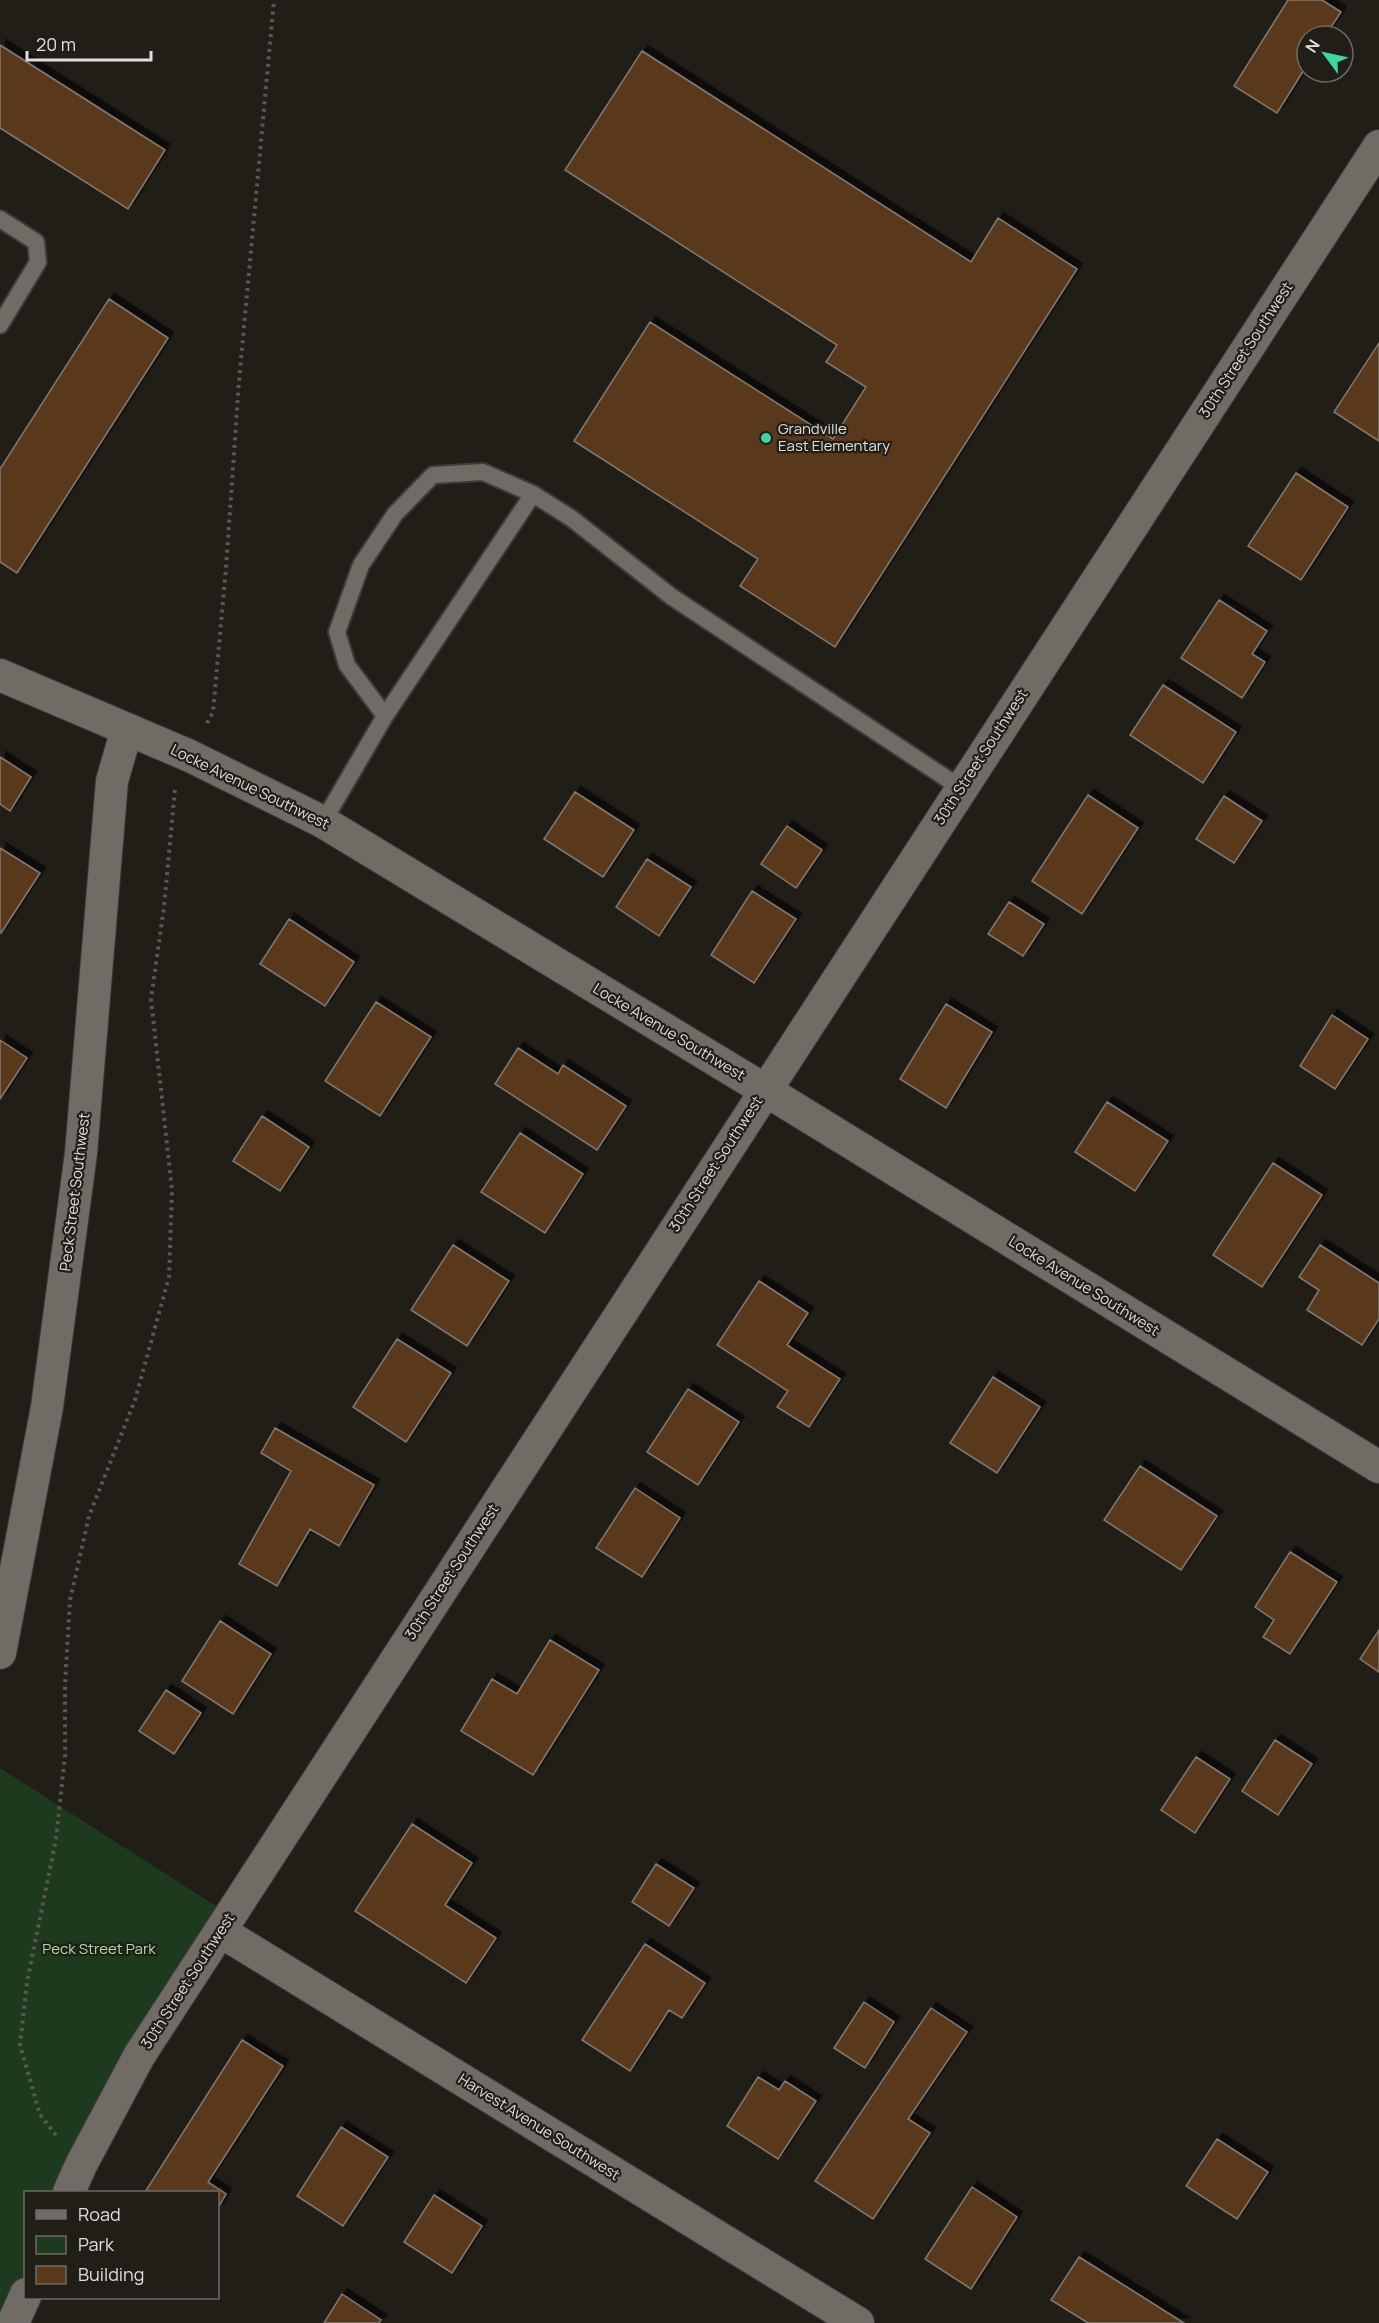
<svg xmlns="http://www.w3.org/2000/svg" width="1379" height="2323" font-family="Manrope,sans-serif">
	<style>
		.green { fill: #1d3a1e }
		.building { fill: #5a391a; stroke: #807973; stroke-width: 1.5; filter: url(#shadow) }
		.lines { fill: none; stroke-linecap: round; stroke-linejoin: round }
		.service-casing { stroke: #3e3b37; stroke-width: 20 }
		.minor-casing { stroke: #3e3b37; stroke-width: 34 }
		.path { stroke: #5b5853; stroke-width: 4; stroke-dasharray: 3 4.5; stroke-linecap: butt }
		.service { stroke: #706b64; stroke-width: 16 }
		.minor { stroke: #706b64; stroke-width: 32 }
		.poi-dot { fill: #40d4a1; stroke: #211e18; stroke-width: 2 }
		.labels { text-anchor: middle; stroke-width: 4.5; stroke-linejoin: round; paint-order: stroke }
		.street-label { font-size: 15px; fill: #e0ddd9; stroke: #211e18 }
		.poi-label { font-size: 15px; fill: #e0ddd9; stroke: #211e18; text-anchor: start }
		.park-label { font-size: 15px; fill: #a8dfa8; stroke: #211e18 }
	</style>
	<defs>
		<filter id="shadow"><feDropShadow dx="5.5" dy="-5.5" stdDeviation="0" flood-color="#0009"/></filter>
	</defs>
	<rect width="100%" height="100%" fill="#211e18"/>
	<path class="green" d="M 0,1768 L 230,1915 L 84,2192 L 26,2192 L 26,2298 L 0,2323 Z"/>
	<path class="building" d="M 1288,0 L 1322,0 L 1341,12 L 1325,36 L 1307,36 L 1307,65 L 1277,113 L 1234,86 Z
		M 0,45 L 165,150 L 128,209 L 0,128 Z
		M 642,51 L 971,262 L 998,218 L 1077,269 L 835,647 L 740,586 L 758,559 L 574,441 L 650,322 L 833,439 L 866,387 L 826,362 L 837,345 L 565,170 Z
		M 109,299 L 168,338 L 17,573 L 0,562 L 0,469 Z
		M 1379,343 L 1379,441 L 1334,412 Z
		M 1296,473 L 1348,507 L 1301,580 L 1248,546 Z
		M 1219,600 L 1267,631 L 1252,654 L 1265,662 L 1242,698 L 1181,658 Z
		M 1163,685 L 1236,732 L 1203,783 L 1130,735 Z
		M 0,757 L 31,777 L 10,811 L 0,804 Z
		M 575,792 L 634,830 L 603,877 L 544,839 Z
		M 1088,795 L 1138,828 L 1082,914 L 1032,881 Z
		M 1224,796 L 1262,821 L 1234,863 L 1196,839 Z
		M 787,826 L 822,850 L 796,888 L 761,864 Z
		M 0,848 L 40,873 L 1,933 L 0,932 Z
		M 647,859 L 691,887 L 659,936 L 616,907 Z
		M 752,891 L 796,919 L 754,983 L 711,955 Z
		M 1009,902 L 1044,924 L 1023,956 L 988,934 Z
		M 289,919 L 354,962 L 325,1006 L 260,964 Z
		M 376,1002 L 431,1037 L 380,1116 L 325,1081 Z
		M 946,1004 L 992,1032 L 946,1108 L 900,1079 Z
		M 1332,1015 L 1368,1039 L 1335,1089 L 1300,1066 Z
		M 0,1040 L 27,1058 L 0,1099 Z
		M 518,1048 L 558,1074 L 563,1065 L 626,1106 L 597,1150 L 495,1084 Z
		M 1107,1102 L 1168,1141 L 1135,1191 L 1075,1152 Z
		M 262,1116 L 309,1147 L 280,1191 L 233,1161 Z
		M 520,1133 L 583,1174 L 545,1233 L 481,1192 Z
		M 1273,1163 L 1322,1195 L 1262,1287 L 1213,1255 Z
		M 453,1245 L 509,1281 L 467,1346 L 411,1310 Z
		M 1320,1245 L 1379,1283 L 1379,1319 L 1362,1345 L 1307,1310 L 1319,1290 L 1299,1277 Z
		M 759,1281 L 808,1313 L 787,1345 L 840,1379 L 809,1427 L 777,1407 L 788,1391 L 717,1345 Z
		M 397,1339 L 451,1373 L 406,1442 L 353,1407 Z
		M 993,1377 L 1040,1407 L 997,1473 L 950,1443 Z
		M 688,1389 L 739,1422 L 698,1485 L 647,1452 Z
		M 275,1428 L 374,1485 L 339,1546 L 310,1529 L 277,1586 L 239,1564 L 291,1471 L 261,1453 Z
		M 1140,1466 L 1217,1516 L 1181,1570 L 1104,1520 Z
		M 635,1488 L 680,1518 L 642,1577 L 596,1548 Z
		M 1290,1552 L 1337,1582 L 1290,1654 L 1263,1637 L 1274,1620 L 1255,1607 Z
		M 220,1621 L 271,1654 L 233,1714 L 182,1681 Z
		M 1379,1630 L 1379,1672 L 1360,1659 Z
		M 550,1640 L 599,1670 L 533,1775 L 461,1731 L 492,1679 L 517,1694 Z
		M 166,1690 L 201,1713 L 174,1754 L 139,1731 Z
		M 1275,1740 L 1312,1764 L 1278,1815 L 1242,1791 Z
		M 1196,1757 L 1230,1779 L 1195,1833 L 1161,1810 Z
		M 412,1824 L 472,1863 L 445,1905 L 496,1938 L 466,1983 L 355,1911 Z
		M 656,1864 L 694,1888 L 669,1926 L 632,1902 Z
		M 645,1944 L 705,1983 L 682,2018 L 669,2010 L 630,2071 L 582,2040 Z
		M 864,2002 L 894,2022 L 865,2068 L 834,2048 Z
		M 931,2008 L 967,2032 L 908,2119 L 930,2133 L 873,2219 L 815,2181 Z
		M 242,2040 L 283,2066 L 208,2182 L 226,2194 L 218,2208 L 218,2192 L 145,2192 Z
		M 758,2077 L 779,2090 L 785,2081 L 816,2101 L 778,2159 L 727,2126 Z
		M 341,2127 L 388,2157 L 343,2226 L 297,2196 Z
		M 1217,2139 L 1268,2172 L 1237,2219 L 1186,2186 Z
		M 972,2187 L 1017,2217 L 971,2289 L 925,2259 Z
		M 434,2195 L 482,2226 L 452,2273 L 404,2242 Z
		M 1079,2257 L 1184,2323 L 1088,2323 L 1051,2300 Z
		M 342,2294 L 381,2320 L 379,2323 L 324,2323 Z"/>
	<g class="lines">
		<g class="service-casing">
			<path id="service" d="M 0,219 L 36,242 L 38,262 L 0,325
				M 385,716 L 347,665 L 337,632 L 361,565 L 395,514 L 433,475 L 483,472 L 533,494 L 571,518 L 672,597 L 961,788
				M 323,822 L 385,716 L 533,494"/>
		</g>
		<g class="minor-casing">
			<path id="minor" d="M 0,675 L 190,756 L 323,822 L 765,1090 L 1379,1467
				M 0,1653 L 47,1407 L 81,1153 L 112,781 L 127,729
				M 220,1931 L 858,2323
				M 69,2192 L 81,2165 L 139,2056 L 1379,146
				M 13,2323 L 26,2294"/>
		</g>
		<path class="path" d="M 207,723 L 213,712 L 226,568 L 239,381 L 274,0
			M 56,2135 L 40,2115 L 20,2045 L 27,1982 L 56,1839 L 65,1756 L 65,1684 L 70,1600 L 89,1516 L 135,1400 L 169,1277 L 172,1190 L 151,999 L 164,907 L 175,789"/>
		<use href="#service" class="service"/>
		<use href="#minor" class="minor"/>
	</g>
	<circle class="poi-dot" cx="766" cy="438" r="6"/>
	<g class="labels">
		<g class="street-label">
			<text transform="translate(1246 350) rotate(-57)" y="5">30th Street Southwest</text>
			<text transform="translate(981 757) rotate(-57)" y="5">30th Street Southwest</text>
			<text transform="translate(250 787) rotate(26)" y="5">Locke Avenue Southwest</text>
			<text transform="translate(669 1032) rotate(31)" y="5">Locke Avenue Southwest</text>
			<text transform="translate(716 1164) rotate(-57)" y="5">30th Street Southwest</text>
			<text transform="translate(75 1192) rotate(-83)" y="5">Peck Street Southwest</text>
			<text transform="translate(1084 1286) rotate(32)" y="5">Locke Avenue Southwest</text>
			<text transform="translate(452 1572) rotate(-57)" y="5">30th Street Southwest</text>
			<text transform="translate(188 1981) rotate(-57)" y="5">30th Street Southwest</text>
			<text transform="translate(539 2127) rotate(32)" y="5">Harvest Avenue Southwest</text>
		</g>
		<g class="poi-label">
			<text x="778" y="434">Grandville<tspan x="778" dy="17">East Elementary</tspan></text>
		</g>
		<g class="park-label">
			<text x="99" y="1954">Peck Street Park</text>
		</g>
	</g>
	<rect x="24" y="2191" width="195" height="108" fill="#211e18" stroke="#6d6a65" stroke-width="1.5"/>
	<rect x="36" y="2210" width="30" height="9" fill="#706b64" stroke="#6d6a65" stroke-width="1.5"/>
	<text x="78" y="2221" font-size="18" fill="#e0ddd9">Road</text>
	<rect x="36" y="2236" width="30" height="18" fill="#1d3a1e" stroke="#6d6a65" stroke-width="1.5"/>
	<text x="78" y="2251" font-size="18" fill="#e0ddd9">Park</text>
	<rect x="36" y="2266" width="30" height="18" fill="#5a391a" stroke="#6d6a65" stroke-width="1.5"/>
	<text x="78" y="2281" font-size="18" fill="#e0ddd9">Building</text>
	<g transform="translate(1325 54) rotate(303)"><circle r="28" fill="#211e18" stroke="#6d6a65" stroke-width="1.5"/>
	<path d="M0-4.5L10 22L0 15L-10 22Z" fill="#40d4a1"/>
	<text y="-9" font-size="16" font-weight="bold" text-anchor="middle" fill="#e0ddd9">N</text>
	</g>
	<path d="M27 51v9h124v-9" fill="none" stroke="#e0ddd9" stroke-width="3"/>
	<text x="36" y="51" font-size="18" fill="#e0ddd9" stroke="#211e18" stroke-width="4.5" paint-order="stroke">20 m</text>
</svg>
